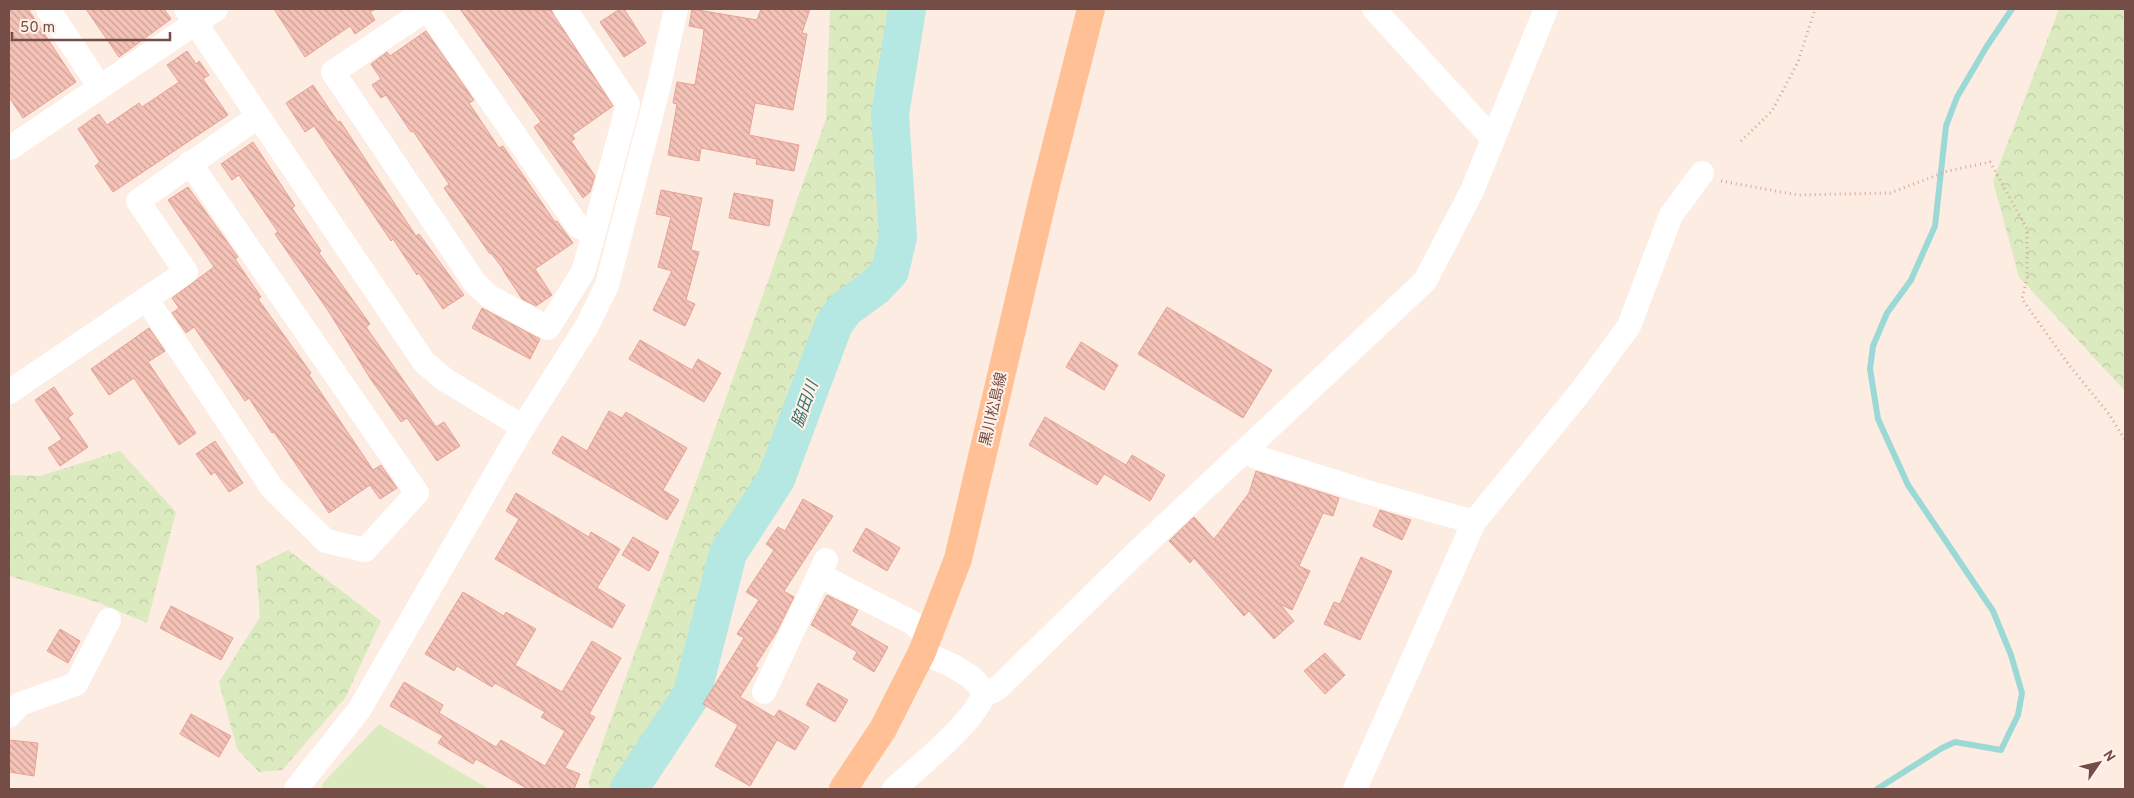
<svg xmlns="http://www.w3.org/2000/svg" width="2134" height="798" font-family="Overpass,'Noto Sans JP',sans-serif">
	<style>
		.forest { fill: url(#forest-crowns) }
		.park { fill: #dbebbf }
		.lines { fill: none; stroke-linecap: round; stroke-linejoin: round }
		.stream { stroke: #9ad9d5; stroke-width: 6 }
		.river { stroke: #b5e7e3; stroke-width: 38 }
		.building { fill: url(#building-back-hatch); stroke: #e7a397 }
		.path { stroke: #d8a59b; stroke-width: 3; stroke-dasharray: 1 4; stroke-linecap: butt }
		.minor { stroke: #fff; stroke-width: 24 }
		.major { stroke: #ffc096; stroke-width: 28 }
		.labels { text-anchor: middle; stroke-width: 4; stroke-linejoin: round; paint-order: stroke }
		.street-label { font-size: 15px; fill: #754d47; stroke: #fff1e8 }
		.water-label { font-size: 16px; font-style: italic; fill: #387471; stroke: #fff1e8 }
	</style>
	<defs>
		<pattern id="forest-crowns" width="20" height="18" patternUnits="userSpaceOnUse" patternTransform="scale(1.25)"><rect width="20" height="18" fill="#dbebbf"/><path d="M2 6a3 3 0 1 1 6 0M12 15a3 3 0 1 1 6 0" fill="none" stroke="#bfcba6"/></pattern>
		<pattern id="building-back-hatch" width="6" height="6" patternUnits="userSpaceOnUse" patternTransform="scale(1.25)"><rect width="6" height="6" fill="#f4c2b7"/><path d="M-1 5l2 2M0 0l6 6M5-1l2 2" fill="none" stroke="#caa097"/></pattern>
	</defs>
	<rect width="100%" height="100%" fill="#fdece1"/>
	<path class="forest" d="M 830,9 L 900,9 L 883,115 L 888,262 L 832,314 L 686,690 L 611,789 L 591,789 L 588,783 L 826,119 Z
		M 2059,9 L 2125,9 L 2125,391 L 2019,277 L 1993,181 Z
		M 120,451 L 176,512 L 147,623 L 97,602 L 9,576 L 9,475 L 40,476 Z
		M 288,550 L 381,621 L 345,698 L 282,770 L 259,772 L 237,749 L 219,682 L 260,617 L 256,566 Z"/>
	<path class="park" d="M 379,724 L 489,789 L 321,789 L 323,783 Z"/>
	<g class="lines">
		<path class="stream" d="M 1877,789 L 1942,748 L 1955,742 L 2001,750 L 2018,715 L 2022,693 L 2011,655 L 1993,611 L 1908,485 L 1878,419 L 1870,369 L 1873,346 L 1887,313 L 1911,280 L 1935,226 L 1946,126 L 1957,97 L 1987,46 L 2012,9"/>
		<path class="river" d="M 629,789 L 692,694 L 728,553 L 776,479 L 834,324 L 845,309 L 875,287 L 890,271 L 898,237 L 890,114 L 907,9"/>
	</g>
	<path class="building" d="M 9,9 L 28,9 L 76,82 L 23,118 L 9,97 Z
		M 86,9 L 164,9 L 171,19 L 119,57 Z
		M 274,9 L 376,9 L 370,12 L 375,20 L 355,34 L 350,26 L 305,57 Z
		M 460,9 L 551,10 L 613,106 L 572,135 L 575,139 L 571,141 L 595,176 L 590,192 L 583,198 L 534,127 L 541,122 Z
		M 620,9 L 624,9 L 646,43 L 624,57 L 600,22 Z
		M 692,9 L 757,20 L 761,9 L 810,9 L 802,33 L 807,34 L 793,110 L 755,103 L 749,135 L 799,145 L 794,171 L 756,164 L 757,159 L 701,148 L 699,161 L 668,155 L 677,104 L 673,103 L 677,82 L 695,85 L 702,45 L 704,29 L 689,26 Z
		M 426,31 L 474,100 L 469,103 L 499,148 L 503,146 L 555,222 L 557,221 L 573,243 L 535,269 L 552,295 L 536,306 L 522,299 L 503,270 L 504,268 L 503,269 L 491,253 L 490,254 L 444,188 L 449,184 L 413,131 L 411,132 L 386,95 L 381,98 L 372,85 L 381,79 L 371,64 L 387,52 L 390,56 Z
		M 187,51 L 196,64 L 199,61 L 209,75 L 203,79 L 228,115 L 113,192 L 95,166 L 100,162 L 78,129 L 99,114 L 107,125 L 139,103 L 142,107 L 179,82 L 167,65 Z
		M 313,85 L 338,122 L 340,121 L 416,236 L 419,234 L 464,295 L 443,309 L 419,273 L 417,275 L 393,239 L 391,241 L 314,126 L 305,132 L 286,103 Z
		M 253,142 L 295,206 L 292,208 L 321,251 L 319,253 L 370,324 L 366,327 L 436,427 L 444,422 L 460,446 L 437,461 L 407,418 L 401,422 L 370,378 L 329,312 L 275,234 L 278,232 L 239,175 L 232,180 L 221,164 Z
		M 188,187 L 238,257 L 235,259 L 261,297 L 258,299 L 311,373 L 309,375 L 373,470 L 381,465 L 397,488 L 380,499 L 370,485 L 329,513 L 274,432 L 272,433 L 249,398 L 245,401 L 194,327 L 186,333 L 172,313 L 179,308 L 172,298 L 214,267 L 168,200 Z
		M 661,190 L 702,198 L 691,250 L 699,252 L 686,300 L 695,304 L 685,326 L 653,310 L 672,271 L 658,267 L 671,217 L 656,214 Z
		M 734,193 L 773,200 L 769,226 L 729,218 Z
		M 1167,307 L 1272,370 L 1243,418 L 1138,354 Z
		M 482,308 L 540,339 L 530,359 L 472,328 Z
		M 149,328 L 165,351 L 148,362 L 196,433 L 179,445 L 134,378 L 109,395 L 91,369 Z
		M 640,340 L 692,370 L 698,359 L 721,373 L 704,402 L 629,359 Z
		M 1081,342 L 1118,365 L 1104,390 L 1066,367 Z
		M 54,387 L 73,414 L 68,418 L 88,447 L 60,466 L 48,448 L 62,439 L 35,400 Z
		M 609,411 L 622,418 L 626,412 L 687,448 L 663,490 L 679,500 L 667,520 L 552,453 L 562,436 L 587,451 Z
		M 1045,417 L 1126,465 L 1132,455 L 1165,475 L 1150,501 L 1104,474 L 1097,485 L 1029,445 Z
		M 215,441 L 243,483 L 229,492 L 215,472 L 211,475 L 196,454 Z
		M 1256,471 L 1339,498 L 1333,516 L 1323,513 L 1299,566 L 1310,571 L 1292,610 L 1280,604 L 1294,621 L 1274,639 L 1249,611 L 1244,616 L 1194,558 L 1190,563 L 1169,541 L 1194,517 L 1214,539 L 1249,493 Z
		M 516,493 L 589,537 L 591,532 L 620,549 L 597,588 L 625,605 L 612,628 L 495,559 L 519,519 L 506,511 Z
		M 803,499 L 833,516 L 784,591 L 794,597 L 776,633 L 755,666 L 758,668 L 740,697 L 774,717 L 779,710 L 809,727 L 795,750 L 777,740 L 750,786 L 715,766 L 738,725 L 703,704 L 744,638 L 737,634 L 759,600 L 746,592 L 774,550 L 766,544 L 778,527 L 785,531 Z
		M 1380,510 L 1411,520 L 1402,540 L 1373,526 Z
		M 866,528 L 900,548 L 887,571 L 853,551 Z
		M 633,537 L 659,552 L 649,571 L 622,555 Z
		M 1361,557 L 1392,571 L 1360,640 L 1324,624 L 1334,602 L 1340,604 Z
		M 463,592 L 504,616 L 506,612 L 536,629 L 515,665 L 562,692 L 592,641 L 621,658 L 589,714 L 595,717 L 565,768 L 580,774 L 574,789 L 528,789 L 476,759 L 473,764 L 438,743 L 443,736 L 390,706 L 404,682 L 443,705 L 439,713 L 496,747 L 501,740 L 545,766 L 565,731 L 541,717 L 545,712 L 495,683 L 492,687 L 457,666 L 454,671 L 425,654 Z
		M 827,595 L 858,610 L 850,625 L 888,647 L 874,672 L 853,659 L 857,652 L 811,625 Z
		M 171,606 L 233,638 L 221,660 L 160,628 Z
		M 60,629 L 80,641 L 68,663 L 47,651 Z
		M 1325,653 L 1345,675 L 1325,694 L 1304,671 Z
		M 818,683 L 848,700 L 835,722 L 806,705 Z
		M 191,714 L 231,736 L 219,757 L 180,734 Z
		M 9,740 L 38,743 L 34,776 L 9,772 Z"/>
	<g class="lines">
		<path class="path" d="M 1741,141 L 1772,111 L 1798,62 L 1815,9
			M 1721,181 L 1798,195 L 1890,193 L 1948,171 L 1990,162 L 2027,229 L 2027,278 L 2022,299 L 2069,365 L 2109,414 L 2125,440"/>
		<path class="minor" d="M 48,9 L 100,87
			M 186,9 L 424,362 L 444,379 L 523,427
			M 427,9 L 333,72 L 475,283 L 490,297 L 548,328 L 583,272 L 594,233 L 578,226 L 427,9
			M 565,9 L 628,104 L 594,233
			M 1374,9 L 1493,139
			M 9,146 L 10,148 L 216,9
			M 147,300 L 272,488 L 326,541 L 365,550 L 417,493 L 190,163
			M 9,392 L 186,272 L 138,201 L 257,117
			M 1246,449 L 1256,457 L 1367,492 L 1474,522 L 1582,390 L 1629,326 L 1671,215 L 1702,173
			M 819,575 L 913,623 L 929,639
			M 922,652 L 953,666 L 971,677 L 985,692 L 991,692 L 999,687 L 1137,552 L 1425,281 L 1472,191 L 1546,9
			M 764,692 L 826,560
			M 9,716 L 20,704 L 76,684 L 109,620
			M 296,789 L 359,710 L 523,427 L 587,326 L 607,285 L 659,85 L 676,9
			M 894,789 C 921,764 972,725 985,692
			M 1355,789 L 1474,522"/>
		<path class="major" d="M 843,789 L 883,729 L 922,652 L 958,559 L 1045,189 L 1091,9"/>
	</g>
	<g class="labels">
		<g class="street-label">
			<text transform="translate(993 409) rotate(-77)" y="5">黒川松島線</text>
		</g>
		<g class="water-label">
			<text transform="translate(804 404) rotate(-70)" y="6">脇田川</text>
		</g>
	</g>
	<rect width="2134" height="798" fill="none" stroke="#754d47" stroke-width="20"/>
	<g transform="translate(2099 763) rotate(56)" stroke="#fff1e8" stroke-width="4" paint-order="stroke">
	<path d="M0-4L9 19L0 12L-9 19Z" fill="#754d47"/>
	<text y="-8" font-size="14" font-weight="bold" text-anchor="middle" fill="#754d47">N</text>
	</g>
	<path d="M12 32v8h158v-8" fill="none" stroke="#754d47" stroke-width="2.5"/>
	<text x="20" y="32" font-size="15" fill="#754d47" stroke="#fff1e8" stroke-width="4" paint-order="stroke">50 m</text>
</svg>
